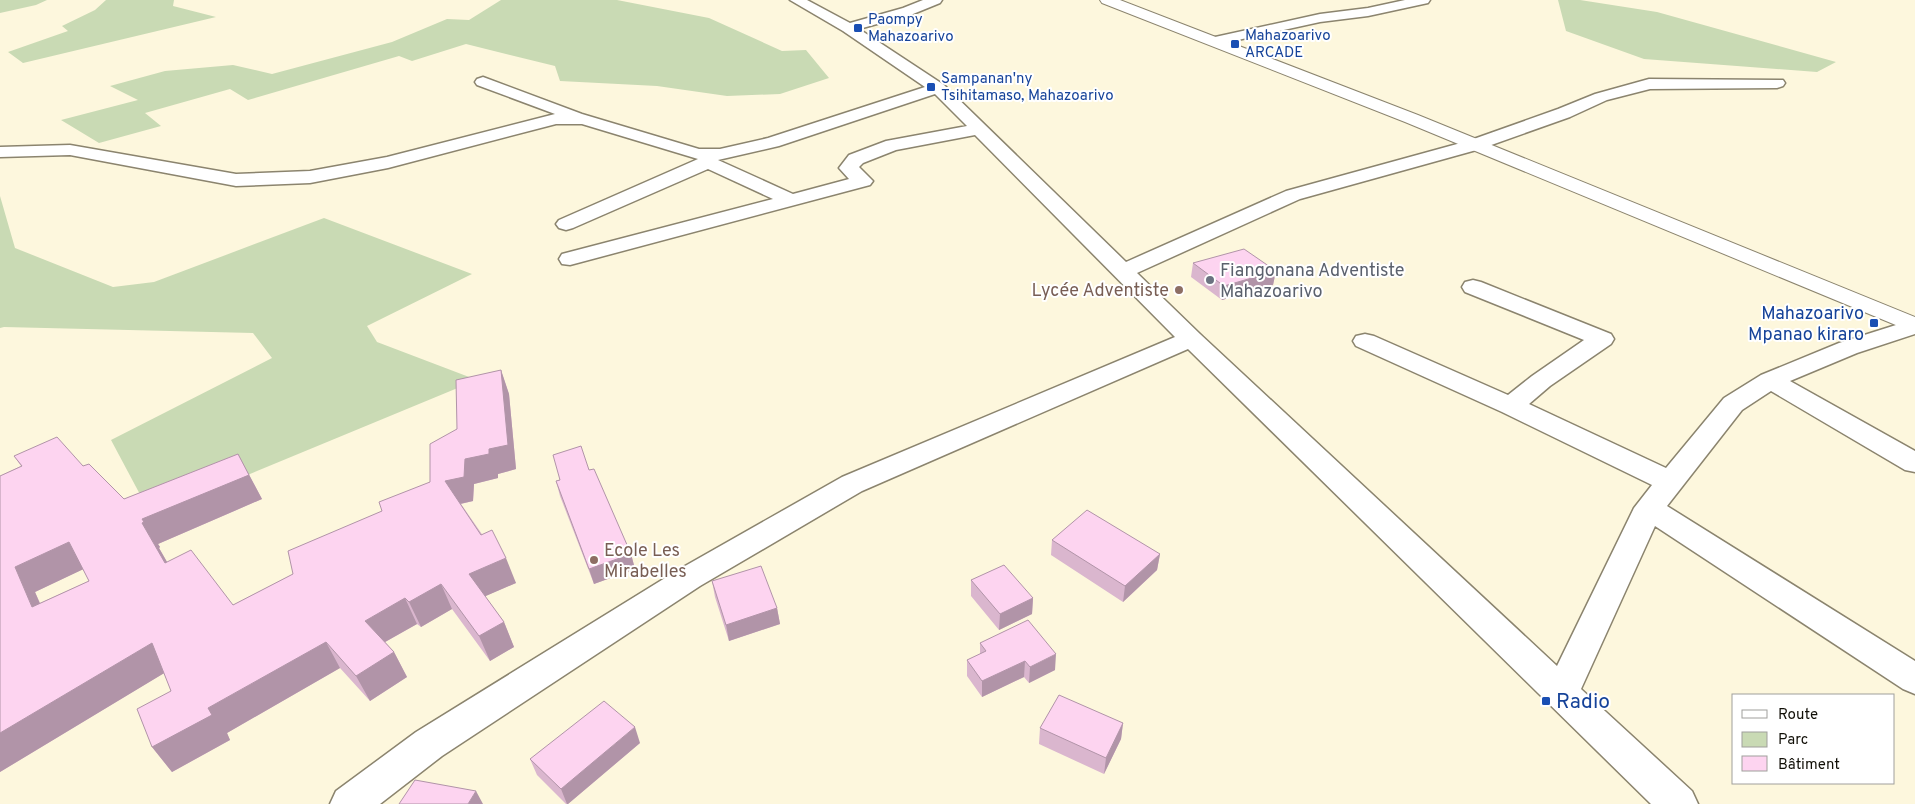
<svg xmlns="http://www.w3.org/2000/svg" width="1915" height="804" font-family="Overpass,sans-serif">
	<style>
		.green { fill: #c9dab4 }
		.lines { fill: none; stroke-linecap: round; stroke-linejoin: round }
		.minor-casing { stroke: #8b846e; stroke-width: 3 }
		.major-casing { stroke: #8b846e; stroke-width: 2 }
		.minor { fill: #fff; fill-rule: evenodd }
		.major { fill: #fff; fill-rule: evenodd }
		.wall { fill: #dab6ce; fill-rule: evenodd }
		.shaded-wall { fill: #b194a8 }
		.building { fill: #fdd4f0; stroke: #b194a8; fill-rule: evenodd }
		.transit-dot { fill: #1a4fb4; stroke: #fff; stroke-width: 2 }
		.worship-dot { fill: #6b7280; stroke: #fff; stroke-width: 2 }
		.education-dot { fill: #8d6e63; stroke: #fff; stroke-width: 2 }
		.labels { text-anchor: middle; stroke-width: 4; stroke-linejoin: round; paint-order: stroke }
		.far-transit-label { font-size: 15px; fill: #164399; stroke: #fff; text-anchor: start }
		.worship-label { font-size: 18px; fill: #5b616d; stroke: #fff; text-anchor: start }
		.education-label { font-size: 18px; fill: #785e54; stroke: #fff; text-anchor: end }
		.transit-label { font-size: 18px; fill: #164399; stroke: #fff; text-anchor: end }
		.near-transit-label { font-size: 21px; fill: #164399; stroke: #fff; text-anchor: start }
	</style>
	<rect width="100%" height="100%" fill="#fdf7dd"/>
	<path class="green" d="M 0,0 L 47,0 L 36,5 L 0,13 Z
		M 106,0 L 174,0 L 173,6 L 216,17 L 23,63 L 8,52 L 68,31 L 62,26 L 95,10 Z
		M 501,0 L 617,0 L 709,18 L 782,51 L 806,50 L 829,78 L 780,94 L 727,96 L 657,86 L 560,81 L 555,66 L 466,44 L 412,61 L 399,56 L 248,100 L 230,89 L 145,113 L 161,126 L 99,143 L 61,120 L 138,100 L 110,86 L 165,71 L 233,65 L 272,74 L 392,42 L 447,19 L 469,20 Z
		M 1558,0 L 1580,0 L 1657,12 L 1836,62 L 1817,72 L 1644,59 L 1566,31 Z
		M 0,196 L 15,248 L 113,287 L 154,282 L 324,218 L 472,274 L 367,326 L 377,342 L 477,380 L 151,515 L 111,440 L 272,358 L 253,333 L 4,327 L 0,328 Z"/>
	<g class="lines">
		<g class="minor-casing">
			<path id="minor" d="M 790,0 L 807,0 L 850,23 L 903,8 L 923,0 L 942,0 L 940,3 L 913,14 L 859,29 L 944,85 L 1126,262 L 1286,191 L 1468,141 L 1558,109 L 1595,94 L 1649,79 L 1783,80 L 1785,83 L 1783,86 L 1777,88 L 1650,89 L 1607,100 L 1570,117 L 1480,149 L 1300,199 L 1137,273 L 1200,334 L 1557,666 L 1634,508 L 1652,485 L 1502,412 L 1356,346 L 1353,341 L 1356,336 L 1365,334 L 1374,336 L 1508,395 L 1532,376 L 1584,340 L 1465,292 L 1462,287 L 1465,282 L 1473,280 L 1481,282 L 1611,334 L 1614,339 L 1611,344 L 1550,386 L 1529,404 L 1666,468 L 1724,398 L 1761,375 L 1839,343 L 1915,319 L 1915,334 L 1857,353 L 1790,381 L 1915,451 L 1915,472 L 1905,470 L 1771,391 L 1742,410 L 1667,506 L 1915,661 L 1915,694 L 1903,689 L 1655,526 L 1581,689 L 1692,791 L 1698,804 L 1651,804 L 1188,349 L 862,491 L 700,586 L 442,756 L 380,804 L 330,804 L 336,791 L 416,732 L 678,570 L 842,477 L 1175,337 L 975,135 L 896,150 L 863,163 L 859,167 L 873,181 L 870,185 L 570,265 L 562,264 L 559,259 L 562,254 L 773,199 L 708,169 L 573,228 L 566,230 L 559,228 L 556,224 L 559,220 L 698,159 L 582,124 L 556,124 L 388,168 L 310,183 L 236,186 L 70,155 L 0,157 L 0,147 L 70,145 L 236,174 L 310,171 L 387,157 L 555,114 L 477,85 L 475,82 L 477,79 L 483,77 L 582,114 L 699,149 L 720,149 L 768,138 L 925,87 L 843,31 ZM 935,94 L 967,126 L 886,141 L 849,155 L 839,168 L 849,179 L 793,194 L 718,160 L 779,146 Z
				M 1405,0 L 1430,0 L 1428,3 L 1368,16 L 1320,22 L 1215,45 L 1210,44 L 1208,41 L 1210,38 L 1215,37 L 1320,14 L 1368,8 Z"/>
		</g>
		<g class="major-casing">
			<path id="major" d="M 1100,0 L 1120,0 L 1418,115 L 1915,317 L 1915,333 L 1405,122 L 1102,3 Z"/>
		</g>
		<use href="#minor" class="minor"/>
		<use href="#major" class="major"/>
	</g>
	<path class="wall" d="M 1193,263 L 1276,271 L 1273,285 L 1222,300 L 1191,277 Z
		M 501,370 L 509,394 L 516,469 L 498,474 L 498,478 L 474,484 L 473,501 L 461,504 L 516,583 L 485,596 L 504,622 L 514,647 L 490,661 L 452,609 L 421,627 L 417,624 L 385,642 L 394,652 L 407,677 L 370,701 L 340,668 L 227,733 L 230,740 L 172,772 L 152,747 L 171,691 L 164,673 L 0,772 L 0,476 L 21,466 L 14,456 L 83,466 L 124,499 L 238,454 L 262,499 L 158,544 L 160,547 L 159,548 L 167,562 L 233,605 L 293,574 L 382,511 L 430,482 L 457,429 ZM 83,569 L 89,581 L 40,603 L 35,592 Z
		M 589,470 L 631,554 L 635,569 L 594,584 L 560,496 L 556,481 Z
		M 1052,540 L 1160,554 L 1157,570 L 1123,602 L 1051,555 Z
		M 971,580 L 1033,598 L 1032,614 L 999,630 L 971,596 Z
		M 712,581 L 777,608 L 780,624 L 729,641 L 715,597 Z
		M 980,643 L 1055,670 L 1029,683 L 1024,677 L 982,697 L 967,676 L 967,660 L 980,654 Z
		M 1123,723 L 1121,739 L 1104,774 L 1039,744 L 1040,728 Z
		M 640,743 L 568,804 L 566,804 L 537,775 L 530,759 Z"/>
	<path class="shaded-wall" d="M 1276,271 L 1273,285 L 1222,300 L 1224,286 Z
		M 501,370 L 509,394 L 516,469 L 498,474 L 498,478 L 474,484 L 473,501 L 455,505 L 445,481 L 465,459 L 489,449 Z
		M 238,454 L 262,499 L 158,544 L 160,547 L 159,548 L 182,588 L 165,563 L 142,523 L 142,519 Z
		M 69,542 L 88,567 L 35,592 L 52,632 L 32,607 L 15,567 Z
		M 631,554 L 635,569 L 594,584 L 589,569 Z
		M 1160,554 L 1157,570 L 1123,602 L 1125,586 Z
		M 506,558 L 516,583 L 479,599 L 469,574 Z
		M 441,584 L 452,609 L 421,627 L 409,602 Z
		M 405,598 L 417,624 L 378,646 L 365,621 Z
		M 1033,598 L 1032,614 L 999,630 L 1000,614 Z
		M 777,608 L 780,624 L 729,641 L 726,625 Z
		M 504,622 L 514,647 L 490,661 L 479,636 Z
		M 326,642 L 340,668 L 227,733 L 230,740 L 172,772 L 152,747 L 208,708 Z
		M 152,643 L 171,669 L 0,772 L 0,733 Z
		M 394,652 L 407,677 L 370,701 L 356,676 Z
		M 1056,654 L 1055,670 L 1029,683 L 1030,667 Z
		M 1025,661 L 1024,677 L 982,697 L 982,681 Z
		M 1123,723 L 1121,739 L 1104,774 L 1106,758 Z
		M 635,727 L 640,743 L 568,804 L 567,804 L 561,789 Z
		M 476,791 L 483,804 L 468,804 Z"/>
	<path class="building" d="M 1244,249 L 1276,271 L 1224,286 L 1193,263 Z
		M 501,370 L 508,445 L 489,449 L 489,454 L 465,459 L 464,477 L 445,481 L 481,535 L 492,530 L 506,558 L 469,574 L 504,622 L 479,636 L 441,584 L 409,602 L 405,598 L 365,621 L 394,652 L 356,676 L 326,642 L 208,708 L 212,715 L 152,747 L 137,709 L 171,691 L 152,643 L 0,733 L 0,476 L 22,466 L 14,456 L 57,437 L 83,466 L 89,464 L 124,499 L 238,454 L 249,475 L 142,519 L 144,522 L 142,523 L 165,563 L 191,550 L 233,605 L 293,574 L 288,551 L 382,511 L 379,502 L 430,482 L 430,444 L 457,429 L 456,380 ZM 69,542 L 89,581 L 32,607 L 15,567 Z
		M 581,446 L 589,470 L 594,469 L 631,554 L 589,569 L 556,481 L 560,480 L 553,455 Z
		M 1087,510 L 1160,554 L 1125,586 L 1052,540 Z
		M 1004,565 L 1033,598 L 1000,614 L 971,580 Z
		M 761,566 L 777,608 L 726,625 L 712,581 Z
		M 1028,620 L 1056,654 L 1030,667 L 1025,661 L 982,681 L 967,660 L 986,651 L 980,643 Z
		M 1059,695 L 1123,723 L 1106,758 L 1040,728 Z
		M 604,701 L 635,727 L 561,789 L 530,759 Z
		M 415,780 L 476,791 L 468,804 L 399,804 Z"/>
	<g class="transit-dot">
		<rect x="853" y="23" width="10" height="10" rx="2.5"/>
		<rect x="1230" y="39" width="10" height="10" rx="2.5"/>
		<rect x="926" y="82" width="10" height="10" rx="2.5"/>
		<rect x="1869" y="318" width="10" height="10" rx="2.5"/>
		<rect x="1541" y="696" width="10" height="10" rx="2.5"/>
	</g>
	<circle class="worship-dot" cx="1210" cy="280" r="5"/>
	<g class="education-dot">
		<circle cx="1179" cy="290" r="5"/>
		<circle cx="594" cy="560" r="5"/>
	</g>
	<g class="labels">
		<g class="far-transit-label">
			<text x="868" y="24">Paompy<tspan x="868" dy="17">Mahazoarivo</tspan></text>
			<text x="1245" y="40">Mahazoarivo<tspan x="1245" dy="17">ARCADE</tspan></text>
			<text x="941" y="83">Sampanan'ny<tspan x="941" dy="17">Tsihitamaso, Mahazoarivo</tspan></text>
		</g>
		<g class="worship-label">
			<text x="1220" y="276">Fiangonana Adventiste<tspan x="1220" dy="21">Mahazoarivo</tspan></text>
		</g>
		<g class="education-label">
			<text x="1169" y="296">Lycée Adventiste</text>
			<text x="604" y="556" text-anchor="start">Ecole Les<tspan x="604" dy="21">Mirabelles</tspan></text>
		</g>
		<g class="transit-label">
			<text x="1864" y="319">Mahazoarivo<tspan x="1864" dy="21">Mpanao kiraro</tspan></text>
		</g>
		<g class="near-transit-label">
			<text x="1556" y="708">Radio</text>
		</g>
	</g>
	<rect x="1732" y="694" width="162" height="90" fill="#ffffff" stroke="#a09f9c"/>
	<rect x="1742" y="710" width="25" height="8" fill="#ffffff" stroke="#a09f9c"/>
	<text x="1778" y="719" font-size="15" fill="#121008">Route</text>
	<rect x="1742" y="732" width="25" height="15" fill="#c9dab4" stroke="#a09f9c"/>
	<text x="1778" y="744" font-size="15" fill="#121008">Parc</text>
	<rect x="1742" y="756" width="25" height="15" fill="#fdd4f0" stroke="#a09f9c"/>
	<text x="1778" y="769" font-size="15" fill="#121008">Bâtiment</text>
</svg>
